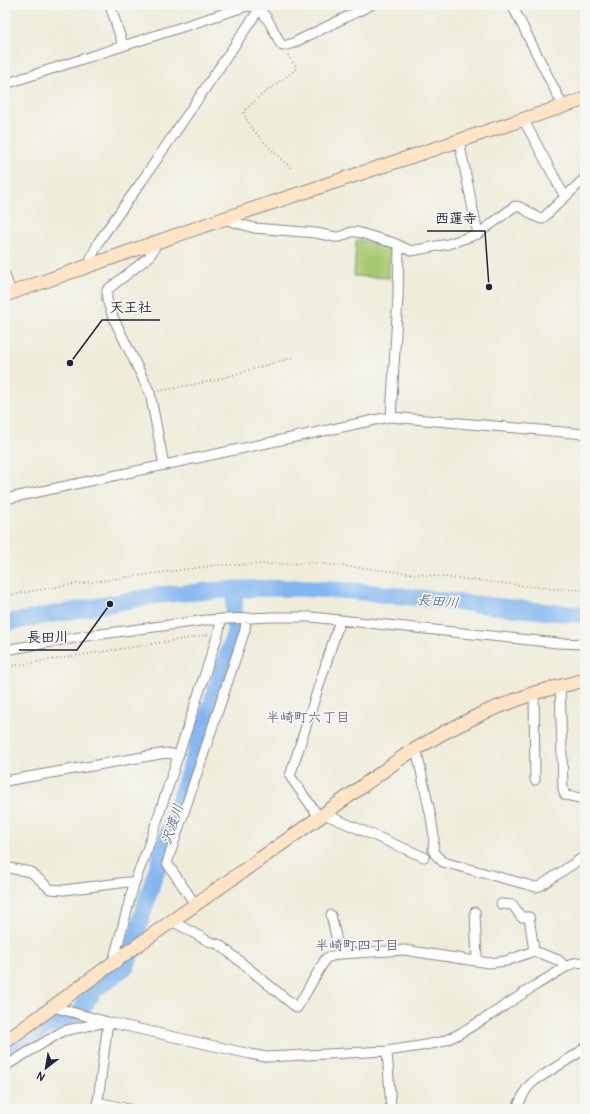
<svg xmlns="http://www.w3.org/2000/svg" width="590" height="1114" font-family="Pangolin,'Klee One',sans-serif">
	<style>
		.green { fill: #a7c972; stroke: #647656 }
		.lines { fill: none; stroke-linecap: round; stroke-linejoin: round }
		.river { stroke: #82b6f0; stroke-width: 17 }
		.street-casing { stroke: #88878a; stroke-width: 11 }
		.secondary-casing { stroke: #88878a; stroke-width: 15 }
		.path { stroke: #88878a; stroke-width: 1.5; stroke-dasharray: 1 3; stroke-linecap: butt }
		.street { stroke: #fff; stroke-width: 9 }
		.secondary { stroke: #ffe4c6; stroke-width: 13 }
		.labels { text-anchor: middle; stroke-width: 3.5; stroke-linejoin: round; paint-order: stroke }
		.water-label { font-size: 14px; font-style: italic; fill: #44567a; stroke: #f6f6f2 }
		.neighbourhood-label { font-size: 14px; fill: #574d77; stroke: #f6f6f2 }
		.leader { fill: none; stroke: #22223b; stroke-width: 1.5 }
		.callout-dot { fill: #22223b; stroke: #f6f6f2; stroke-width: 1.5 }
		.callout-label { font-size: 14px; text-anchor: middle; font-weight: bold; fill: #22223b; stroke: #f6f6f2; stroke-width: 3.5; stroke-linejoin: round; paint-order: stroke }
	</style>
	<rect width="100%" height="100%" fill="#f6f6f2"/>
	<filter id="ink" filterUnits="userSpaceOnUse"><feTurbulence type="fractalNoise" baseFrequency=".025" numOctaves="2"/><feDisplacementMap in="SourceGraphic" scale="8" xChannelSelector="R" yChannelSelector="G"/><feConvolveMatrix kernelMatrix="1 2 1 2 8 2 1 2 1" color-interpolation-filters="sRGB"/></filter>
	<filter id="wash" filterUnits="userSpaceOnUse"><feTurbulence type="fractalNoise" baseFrequency=".012" numOctaves="4" result="noise"/><feDisplacementMap in="SourceGraphic" scale="16" xChannelSelector="R" yChannelSelector="G"/><feGaussianBlur stdDeviation="0.9" result="paint"/><feColorMatrix in="noise" values="0 0 0 0 0 0 0 0 0 0 0 0 0 0 0 0 0 1.4 0 .05"/><feComposite in="paint" operator="in"/></filter>
	<g filter="url(#wash)">
		<rect width="100%" height="100%" fill="#efecd9"/>
		<path class="green" d="M 356,240 L 365,241 L 390,248 L 389,278 L 354,276 Z"/>
		<g class="lines">
			<path class="river" d="M 234,611 L 235,589
				M 5,623 L 159,595 L 235,589 L 293,588 L 353,591 L 569,614 L 585,615
				M 83,1007 L 95,989 L 127,966 L 148,896 L 235,632 L 234,624
				M 5,1055 L 44,1028 L 73,1015"/>
		</g>
	</g>
	<g filter="url(#ink)">
		<g class="lines">
			<g class="street-casing">
				<path id="street" d="M 110,5 L 123,45
					M 512,5 L 563,106
					M 583,5 L 585,9
					M 5,84 L 247,6 C 264,4 273,30 280,43 L 283,46 L 291,44 L 371,5
					M 523,119 L 565,197
					M 459,141 L 478,234
					M 223,219 L 254,228 L 316,233 L 335,237 L 340,237 L 351,232 L 357,232 L 394,243 L 411,251 L 448,244 L 478,234 L 515,206 C 526,206 532,218 542,219 L 585,178
					M 154,243 L 154,249 L 149,257 L 107,290 L 107,300 L 113,317 L 150,393 L 164,465
					M 91,265 L 91,258 L 99,241 L 142,181 L 262,5
					M 5,275 L 11,293
					M 391,417 L 398,298 L 399,246
					M 5,499 L 384,418 L 391,417 L 585,434
					M 5,650 L 86,636 L 207,620 L 272,617 L 311,617 L 558,643 L 585,644
					M 560,686 L 563,789 L 565,795 L 585,799
					M 534,693 L 535,780
					M 416,748 L 431,817 L 434,837 L 433,850 L 435,854 L 443,862 L 536,887 L 540,886 L 585,856
					M 5,781 L 166,753 L 178,755
					M 324,814 L 424,857
					M 319,817 L 290,776 L 340,620
					M 5,869 L 9,868 L 31,872 L 50,889 L 64,890 L 128,882 L 134,884
					M 195,904 L 167,863 L 245,630 L 246,618
					M 501,904 L 513,905 L 521,917 L 529,917 L 534,951 L 558,960 L 566,967
					M 475,912 L 477,961
					M 331,915 L 340,954
					M 172,921 L 208,941 L 220,945 L 297,1008 L 326,958 L 340,954 L 404,950 L 489,963 L 506,961 L 534,951
					M 113,962 L 134,884 L 151,839 L 219,631 L 221,619
					M 53,1007 L 108,1022 L 250,1054 L 266,1057 L 387,1051 L 420,1046 L 441,1042 L 457,1035 L 489,1016 L 536,985 L 566,967 L 574,963 L 585,962
					M 387,1051 L 391,1109
					M 5,1070 L 7,1065 L 63,1031 L 106,1022
					M 97,1102 L 129,1109
					M 97,1109 L 108,1022
					M 516,1109 L 527,1088 L 534,1081 L 580,1052 L 585,1047"/>
			</g>
			<g class="secondary-casing">
				<path id="secondary" d="M 5,295 L 223,219 L 585,99
					M 5,1042 L 125,954 L 324,814 L 404,756 L 443,733 L 483,713 L 534,693 L 585,680"/>
			</g>
			<path class="path" d="M 288,55 L 296,67 L 295,70 L 259,97 L 245,110 L 244,112 C 245,126 280,158 291,168
				M 159,391 L 216,380 L 294,357
				M 5,596 L 55,587 L 218,565 L 279,564 L 316,563 L 555,589 L 585,590
				M 5,667 L 190,638 L 208,635"/>
			<use href="#street" class="street"/>
			<use href="#secondary" class="secondary"/>
		</g>
	</g>
	<g class="labels">
		<g class="water-label">
			<text transform="translate(438 601) rotate(5)" y="5">長田川</text>
			<text transform="translate(172 824) rotate(-72)" y="5">沢渡川</text>
		</g>
		<g class="neighbourhood-label">
			<text x="308" y="722">半崎町六丁目</text>
			<text x="357" y="950">半崎町四丁目</text>
		</g>
	</g>
	<path class="leader" d="M489 287L485 231H427M70 363L102 320H160M110 604L77 650H19"/>
	<g class="callout-dot">
		<circle cx="489" cy="287" r="4"/>
		<circle cx="70" cy="363" r="4"/>
		<circle cx="110" cy="604" r="4"/>
	</g>
	<g class="callout-label">
		<text x="456" y="223">西蓮寺</text>
		<text x="131" y="312">天王社</text>
		<text x="48" y="642">長田川</text>
	</g>
	<rect width="590" height="1114" fill="none" stroke="#f6f6f2" stroke-width="20"/>
	<g transform="translate(46 1068) rotate(211)" stroke="#f6f6f2" stroke-width="3" paint-order="stroke">
	<path d="M0-3L7 15L0 10L-7 15Z" fill="#22223b"/>
	<text y="-6" font-size="11" font-weight="bold" text-anchor="middle" fill="#22223b">N</text>
	</g>
</svg>
